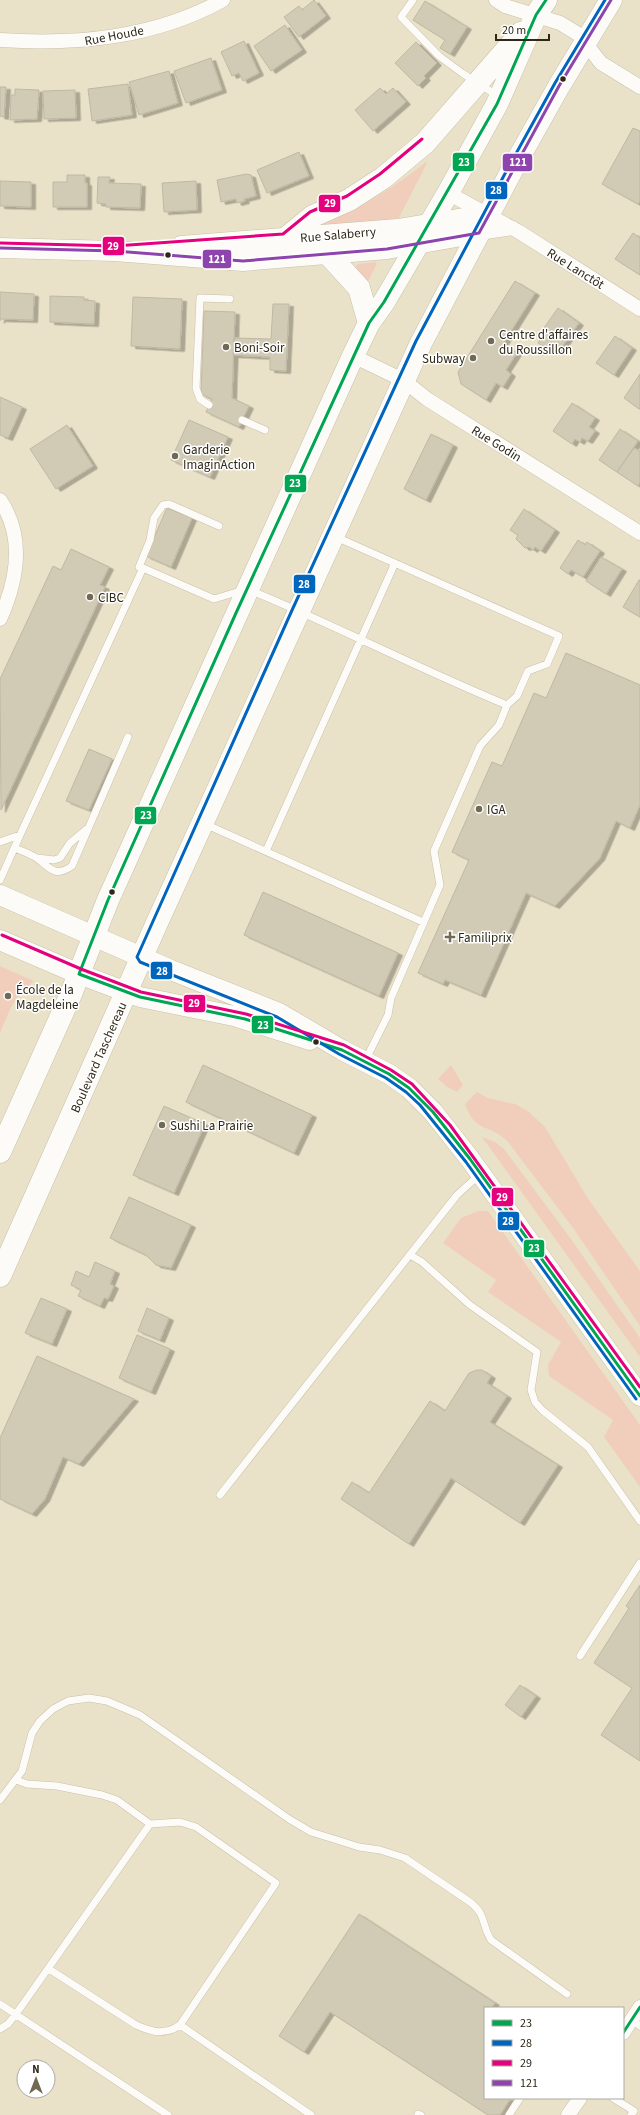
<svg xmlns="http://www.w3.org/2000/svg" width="640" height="2115" font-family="'Source Sans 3',sans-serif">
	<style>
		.green { fill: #f1cebc }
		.building { fill: #d1cbb6; stroke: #bfb8a4; filter: url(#shadow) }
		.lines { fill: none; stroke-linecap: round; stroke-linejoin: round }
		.lane-casing { stroke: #c7c0ab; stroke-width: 8 }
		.street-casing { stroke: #c7c0ab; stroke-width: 15 }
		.secondary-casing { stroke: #c7c0ab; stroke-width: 21 }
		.primary-casing { stroke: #c7c0ab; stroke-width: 23 }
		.lane { stroke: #fcfbf7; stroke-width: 7 }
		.street { stroke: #fcfbf7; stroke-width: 14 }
		.secondary { stroke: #fcfbf7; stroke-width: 20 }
		.primary { stroke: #fcfbf7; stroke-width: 22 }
		.bus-1-casing { stroke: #fff; stroke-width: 6 }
		.bus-2-casing { stroke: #fff; stroke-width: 6 }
		.bus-3-casing { stroke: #fff; stroke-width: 6 }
		.bus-4-casing { stroke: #fff; stroke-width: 6 }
		.bus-1 { stroke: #00a651; stroke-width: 3 }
		.bus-2 { stroke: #0065bd; stroke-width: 3 }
		.bus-3 { stroke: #e5007d; stroke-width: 3 }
		.bus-4 { stroke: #8e44ad; stroke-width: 3 }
		.bus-dot { fill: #2e2816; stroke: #fff; stroke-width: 1.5 }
		.poi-dot { fill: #706954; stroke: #fff; stroke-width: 1.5 }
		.labels { text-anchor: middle; stroke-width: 3; stroke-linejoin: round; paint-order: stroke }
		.street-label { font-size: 13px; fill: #2e2816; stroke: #fff }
		.poi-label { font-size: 13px; fill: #2e2816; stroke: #fff; text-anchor: start }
		.line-badge { stroke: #fff; stroke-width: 1.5 }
		.badge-label { font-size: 11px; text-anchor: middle; font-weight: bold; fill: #fff }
	</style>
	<defs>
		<filter id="shadow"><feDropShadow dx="4.5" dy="2.5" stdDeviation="0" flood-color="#0004"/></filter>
	</defs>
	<rect width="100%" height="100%" fill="#eae2c8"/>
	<path class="green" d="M 426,162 L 427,163 L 399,218 L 323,227 L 322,224 C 361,208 393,188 426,162 Z
		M 375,262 L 377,264 L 367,283 L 355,270 L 357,264 Z
		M 0,966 L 34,981 C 12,999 11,1008 0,1033 Z
		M 451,1065 L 463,1085 L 457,1092 L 447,1087 L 438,1079 Z
		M 477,1092 L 488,1098 L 515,1104 L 528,1111 L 545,1127 L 589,1200 L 640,1271 L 640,1326 L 573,1228 L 508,1142 C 490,1123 475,1134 465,1104 Z
		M 482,1137 L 495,1142 L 504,1149 L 571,1239 L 640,1338 L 640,1357 Z
		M 478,1211 L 488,1211 L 640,1425 L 640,1487 L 604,1437 L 613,1420 L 549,1376 L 548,1365 L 561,1342 L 488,1292 L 496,1280 L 443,1243 L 461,1218 Z"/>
	<path class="building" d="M 314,0 L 326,16 L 299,37 L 284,17 L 299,6 L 302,10 Z
		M 425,1 L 467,27 L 450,54 L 440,48 L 445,40 L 413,20 Z
		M 285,25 L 302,50 L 271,71 L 254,46 Z
		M 244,41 L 259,73 L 243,81 L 239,73 L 232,76 L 221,52 Z
		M 416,42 L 437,63 L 424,76 L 426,78 L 418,86 L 395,63 Z
		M 211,58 L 222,90 L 186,103 L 174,71 Z
		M 169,71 L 178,103 L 139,115 L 129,82 Z
		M 128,84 L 132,115 L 92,121 L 88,89 Z
		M 0,87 L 6,87 L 4,117 L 0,116 Z
		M 380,88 L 386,94 L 393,88 L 406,102 L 373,131 L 355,110 Z
		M 15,89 L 39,90 L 37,119 L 10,120 L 11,95 L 15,95 Z
		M 75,90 L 76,118 L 44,119 L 43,91 Z
		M 633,128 L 640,131 L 640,201 L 638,204 L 602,184 Z
		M 299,152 L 309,176 L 267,193 L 257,170 Z
		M 246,174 L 251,175 L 256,196 L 244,199 L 245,201 L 237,203 L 236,199 L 221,202 L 217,180 Z
		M 67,175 L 85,175 L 85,183 L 87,183 L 87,207 L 53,207 L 53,182 L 67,182 Z
		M 98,177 L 110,177 L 109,183 L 141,184 L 140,208 L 106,207 L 106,204 L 97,203 Z
		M 0,181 L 31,182 L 31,207 L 0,206 Z
		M 196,181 L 197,210 L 164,212 L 162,183 Z
		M 633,233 L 640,238 L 640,275 L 615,259 Z
		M 515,281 L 535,293 L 503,344 L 517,353 L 506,370 L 511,374 L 503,387 L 496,383 L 486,400 L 461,384 L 458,372 Z
		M 0,292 L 34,294 L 33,320 L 0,319 L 0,321 Z
		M 50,296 L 84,297 L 84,300 L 95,301 L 94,324 L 50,322 Z
		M 133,297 L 182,299 L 180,349 L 131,346 Z
		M 273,304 L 289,304 L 286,371 L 270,370 L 270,357 L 233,355 L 234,338 L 271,339 Z
		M 558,308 L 579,323 L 559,351 L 555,348 L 552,352 L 538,343 L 542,337 L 539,335 Z
		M 204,311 L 235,312 L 232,398 L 249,406 L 239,427 L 206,412 L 212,399 L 201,394 Z
		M 615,336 L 632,348 L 614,375 L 596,363 Z
		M 640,374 L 640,407 L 639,409 L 624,398 Z
		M 0,397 L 22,407 L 8,438 L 0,435 Z
		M 572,403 L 595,418 L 589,427 L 595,431 L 588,441 L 582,438 L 580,442 L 575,439 L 572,444 L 553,431 Z
		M 189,420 L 228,437 L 210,477 L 171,460 Z
		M 67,425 L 93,466 L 56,489 L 30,449 Z
		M 620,429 L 638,441 L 617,472 L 599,460 Z
		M 431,434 L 453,445 L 426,500 L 404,489 Z
		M 634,448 L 640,451 L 640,482 L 638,486 L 617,472 Z
		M 167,508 L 192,518 L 171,567 L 146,556 Z
		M 524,509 L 555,530 L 541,551 L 535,547 L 533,550 L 529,547 L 525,548 L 516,539 L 518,535 L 510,530 Z
		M 578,540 L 585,545 L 587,542 L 600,551 L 583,577 L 571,570 L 568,574 L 560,568 Z
		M 71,549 L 109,567 L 100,585 L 105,587 L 1,810 L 0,679 L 53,566 L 61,570 Z
		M 601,557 L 622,569 L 606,594 L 586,581 Z
		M 639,580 L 640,580 L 640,617 L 623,607 Z
		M 566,653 L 640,685 L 640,805 L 630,828 L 616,821 L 600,858 L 555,906 L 526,893 L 481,995 L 445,980 L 443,984 L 418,973 L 469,860 L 452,852 L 492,762 L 502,766 L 534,693 L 546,698 Z
		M 89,749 L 112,759 L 89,810 L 66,801 Z
		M 263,892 L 398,953 L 379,996 L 244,935 Z
		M 203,1065 L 312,1115 L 294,1153 L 186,1102 Z
		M 164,1106 L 205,1124 L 174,1193 L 133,1175 Z
		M 129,1197 L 191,1225 L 171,1268 L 156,1265 L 146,1255 L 110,1238 Z
		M 95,1262 L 115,1271 L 110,1284 L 114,1286 L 108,1299 L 104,1298 L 100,1306 L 78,1296 L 81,1290 L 71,1285 L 76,1271 L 89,1277 Z
		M 41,1298 L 67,1309 L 52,1344 L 25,1333 Z
		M 147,1308 L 169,1318 L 160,1340 L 138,1331 Z
		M 137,1335 L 170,1349 L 151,1392 L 119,1378 Z
		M 37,1356 L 134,1399 L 79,1464 L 63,1457 L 45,1499 L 32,1514 L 0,1499 L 0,1438 Z
		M 477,1370 L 482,1370 L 491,1376 L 487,1383 L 507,1396 L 490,1422 L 558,1465 L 520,1523 L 451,1478 L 409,1544 L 341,1499 L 352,1482 L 369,1493 L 430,1401 L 445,1411 L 469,1373 Z
		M 640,1585 L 640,1761 L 601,1735 L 632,1688 L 594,1663 L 629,1608 L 626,1606 Z
		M 520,1685 L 536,1696 L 521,1717 L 505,1705 Z
		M 359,1914 L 495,2003 L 491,2008 L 485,2008 L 485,2098 L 511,2098 L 500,2115 L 488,2115 L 330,2012 L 304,2052 L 279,2036 Z"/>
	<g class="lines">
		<g class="lane-casing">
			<path id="lane" d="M 413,0 L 401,17 L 439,56 L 462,73 L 498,96
				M 209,405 L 200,399 L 196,388 L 200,298 L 230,299
				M 242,420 L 265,430
				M 336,537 L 559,636 L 547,664 L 528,671 L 517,696 L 507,705
				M 139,567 L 150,540 L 154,518 L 163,505 L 169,504 L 219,526
				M 205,824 L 423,922
				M 20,835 L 143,568 L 214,599 L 247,589 C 335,625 419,669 507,705 L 499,725 L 480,746 L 434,851 L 440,885 L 391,998 L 388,1015 L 365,1061
				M 0,842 L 20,835 L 0,880
				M 14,848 C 22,851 31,854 38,859 C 50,868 55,878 72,866 L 128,737
				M 266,851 L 395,563
				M 37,858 L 54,860 L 60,858 L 70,843 L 87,829
				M 410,1255 L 422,1262 L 470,1305 L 537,1352 L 531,1390 L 535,1402 L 542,1410 L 588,1447 L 640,1521
				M 220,1495 L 457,1195 L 479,1175
				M 580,1656 L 640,1563
				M 0,1800 L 22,1771 L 32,1733 L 40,1721 L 53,1709 L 68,1701 L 89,1698 L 107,1701 L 140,1715 L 289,1819 L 311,1832 L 337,1840 L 359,1847 L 380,1850 L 405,1858 L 470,1902 C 488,1917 480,1922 491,1940 L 567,1994
				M 150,1824 L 180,1822 L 196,1827 L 276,1883 L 180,2025
				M 49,1969 L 136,2025 C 152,2032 164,2036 180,2025 L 311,2115
				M 0,2004 L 168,2115
				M 632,2020 L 640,2026
				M 0,2029 L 8,2024 L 16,2014 L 150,1824 L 117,1800 L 102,1795 L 57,1786 L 27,1784 L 16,1780
				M 613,2098 L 634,2111 L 631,2115
				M 418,2114 L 421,2115
				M 509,2115 L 520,2098"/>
		</g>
		<g class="street-casing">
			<path id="street" d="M 496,0 L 505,6 L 560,23 L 578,34 L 601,63 L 640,87
				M 0,40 C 77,45 154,38 223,0
				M 448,193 L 521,233 L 640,309
				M 479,233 L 513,228
				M 353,356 L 403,380 L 427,399 L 640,533
				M 0,500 C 25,537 17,581 0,619
				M 623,2033 L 640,2007
				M 568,2115 L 580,2098"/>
		</g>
		<g class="secondary-casing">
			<path id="secondary" d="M 181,246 L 398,229 L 488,214
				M 0,248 L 115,251 L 243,261 L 387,249 L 479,233
				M 0,895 L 171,970 L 279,1013 L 342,1050 L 389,1074 L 409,1088 L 433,1112 L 470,1159 L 640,1396
				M 0,940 L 79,974 L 140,997 L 234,1016 L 310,1040"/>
		</g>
		<g class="primary-casing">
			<path id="primary" d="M 285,239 L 313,216 L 349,200 L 383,178 L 425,143 L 521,33
				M 329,255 L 359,288 L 369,323
				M 0,1152 L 71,994 L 108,900 L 353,356 L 369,323 L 384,302 L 448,193 L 497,104 L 536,15 L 546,0
				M 0,1276 L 156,925 L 421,343 L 512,170 L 559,86 L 611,0"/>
		</g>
		<use href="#lane" class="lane"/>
		<use href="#street" class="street"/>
		<use href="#secondary" class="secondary"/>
		<use href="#primary" class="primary"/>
		<g class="bus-1-casing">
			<path id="bus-1" d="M 546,0 L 536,15 L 497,104 L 384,302 L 369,323 L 236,613 L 108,900 L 79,974 L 140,997 L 245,1019 L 342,1050 L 389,1074 L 409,1088 L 433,1112 L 470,1159 L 640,1396
				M 623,2033 L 640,2007"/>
		</g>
		<g class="bus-2-casing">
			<path id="bus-2" d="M 605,0 L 555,83 L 508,168 L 416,341 L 293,608 L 137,957 L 140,962 L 277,1017 L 339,1054 L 386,1078 L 406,1092 L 420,1105 L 466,1162 L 636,1399"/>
		</g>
		<g class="bus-3-casing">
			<path id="bus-3" d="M 0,243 L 115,246 L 283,234 L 310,212 L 347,196 L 380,174 L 422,139
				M 2,935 L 81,969 L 141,992 L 246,1014 L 344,1045 L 391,1070 L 412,1084 L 450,1125 L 640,1387"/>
		</g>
		<g class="bus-4-casing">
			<path id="bus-4" d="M 0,248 L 115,251 L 243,261 L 387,249 L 479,233 L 559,86 L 611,0"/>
		</g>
		<use href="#bus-1" class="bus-1"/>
		<use href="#bus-2" class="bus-2"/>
		<use href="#bus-3" class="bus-3"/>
		<use href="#bus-4" class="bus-4"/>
	</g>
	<g class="bus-dot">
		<circle cx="563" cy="79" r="3.5"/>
		<circle cx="168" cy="255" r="3.5"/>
		<circle cx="112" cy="892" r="3.5"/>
		<circle cx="316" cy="1042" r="3.5"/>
	</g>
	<g class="poi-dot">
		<circle cx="491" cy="341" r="4"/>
		<circle cx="226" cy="347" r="4"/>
		<circle cx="473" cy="358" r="4"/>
		<circle cx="175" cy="456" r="4"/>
		<circle cx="90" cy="597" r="4"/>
		<circle cx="479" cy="809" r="4"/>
		<path d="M448 931h4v4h4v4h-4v4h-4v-4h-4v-4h4z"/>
		<circle cx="8" cy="996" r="4"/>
		<circle cx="162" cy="1125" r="4"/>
	</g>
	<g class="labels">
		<g class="street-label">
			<text transform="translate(114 35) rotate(-11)" y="5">Rue Houde</text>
			<text transform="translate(338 234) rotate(-5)" y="5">Rue Salaberry</text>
			<text transform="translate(576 268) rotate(32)" y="5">Rue Lanctôt</text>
			<text transform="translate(497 443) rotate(32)" y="5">Rue Godin</text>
			<text transform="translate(98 1057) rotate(-66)" y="5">Boulevard Taschereau</text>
		</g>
		<g class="poi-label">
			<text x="499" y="339">Centre d'affaires<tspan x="499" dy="15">du Roussillon</tspan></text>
			<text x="234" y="352">Boni-Soir</text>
			<text x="465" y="363" text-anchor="end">Subway</text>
			<text x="183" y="454">Garderie<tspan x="183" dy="15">ImaginAction</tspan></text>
			<text x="98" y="602">CIBC</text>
			<text x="487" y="814">IGA</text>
			<text x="458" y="942">Familiprix</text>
			<text x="16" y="994">École de la<tspan x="16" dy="15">Magdeleine</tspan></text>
			<text x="170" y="1130">Sushi La Prairie</text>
		</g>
	</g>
	<g class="line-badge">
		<rect x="452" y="152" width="23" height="20" rx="4" fill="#00a651"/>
		<rect x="502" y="153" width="31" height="19" rx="4" fill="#8e44ad"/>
		<rect x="485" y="181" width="23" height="19" rx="4" fill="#0065bd"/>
		<rect x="318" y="194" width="23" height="19" rx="4" fill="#e5007d"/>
		<rect x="102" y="236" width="23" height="20" rx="4" fill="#e5007d"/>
		<rect x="202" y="249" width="30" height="20" rx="4" fill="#8e44ad"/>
		<rect x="284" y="474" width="23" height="19" rx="4" fill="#00a651"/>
		<rect x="293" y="574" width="23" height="20" rx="4" fill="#0065bd"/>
		<rect x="134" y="806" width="23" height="19" rx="4" fill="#00a651"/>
		<rect x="150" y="961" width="23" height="19" rx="4" fill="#0065bd"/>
		<rect x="183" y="994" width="23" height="19" rx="4" fill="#e5007d"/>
		<rect x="251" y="1015" width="23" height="19" rx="4" fill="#00a651"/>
		<rect x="491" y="1187" width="23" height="20" rx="4" fill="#e5007d"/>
		<rect x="497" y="1211" width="23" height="20" rx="4" fill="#0065bd"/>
		<rect x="523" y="1239" width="22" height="19" rx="4" fill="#00a651"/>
	</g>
	<g class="badge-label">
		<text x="464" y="166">23</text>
		<text x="518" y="166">121</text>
		<text x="496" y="194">28</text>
		<text x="330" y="207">29</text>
		<text x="113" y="250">29</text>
		<text x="217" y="263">121</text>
		<text x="295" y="487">23</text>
		<text x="304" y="588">28</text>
		<text x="146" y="819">23</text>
		<text x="162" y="975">28</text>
		<text x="194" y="1007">29</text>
		<text x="263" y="1029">23</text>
		<text x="502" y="1201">29</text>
		<text x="508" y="1225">28</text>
		<text x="534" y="1252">23</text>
	</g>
	<rect x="484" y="2007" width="140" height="92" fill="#ffffff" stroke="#aba9a2"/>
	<rect x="492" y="2020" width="20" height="6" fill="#00a651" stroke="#aba9a2"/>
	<text x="520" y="2027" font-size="12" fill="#2e2816">23</text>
	<rect x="492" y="2040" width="20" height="6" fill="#0065bd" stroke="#aba9a2"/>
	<text x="520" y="2047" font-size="12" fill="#2e2816">28</text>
	<rect x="492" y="2060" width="20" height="6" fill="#e5007d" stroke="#aba9a2"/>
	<text x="520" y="2067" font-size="12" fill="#2e2816">29</text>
	<rect x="492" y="2080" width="20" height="6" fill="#8e44ad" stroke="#aba9a2"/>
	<text x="520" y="2087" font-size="12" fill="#2e2816">121</text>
	<g transform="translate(36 2079)"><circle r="19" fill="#ffffff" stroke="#aba9a2"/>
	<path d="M0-3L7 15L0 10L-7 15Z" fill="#706954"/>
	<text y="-6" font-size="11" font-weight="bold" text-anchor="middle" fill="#2e2816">N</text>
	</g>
	<path d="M496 34v6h53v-6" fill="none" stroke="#2e2816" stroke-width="2"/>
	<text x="502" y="34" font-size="12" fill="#2e2816" stroke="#ffffff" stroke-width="3" paint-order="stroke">20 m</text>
</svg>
